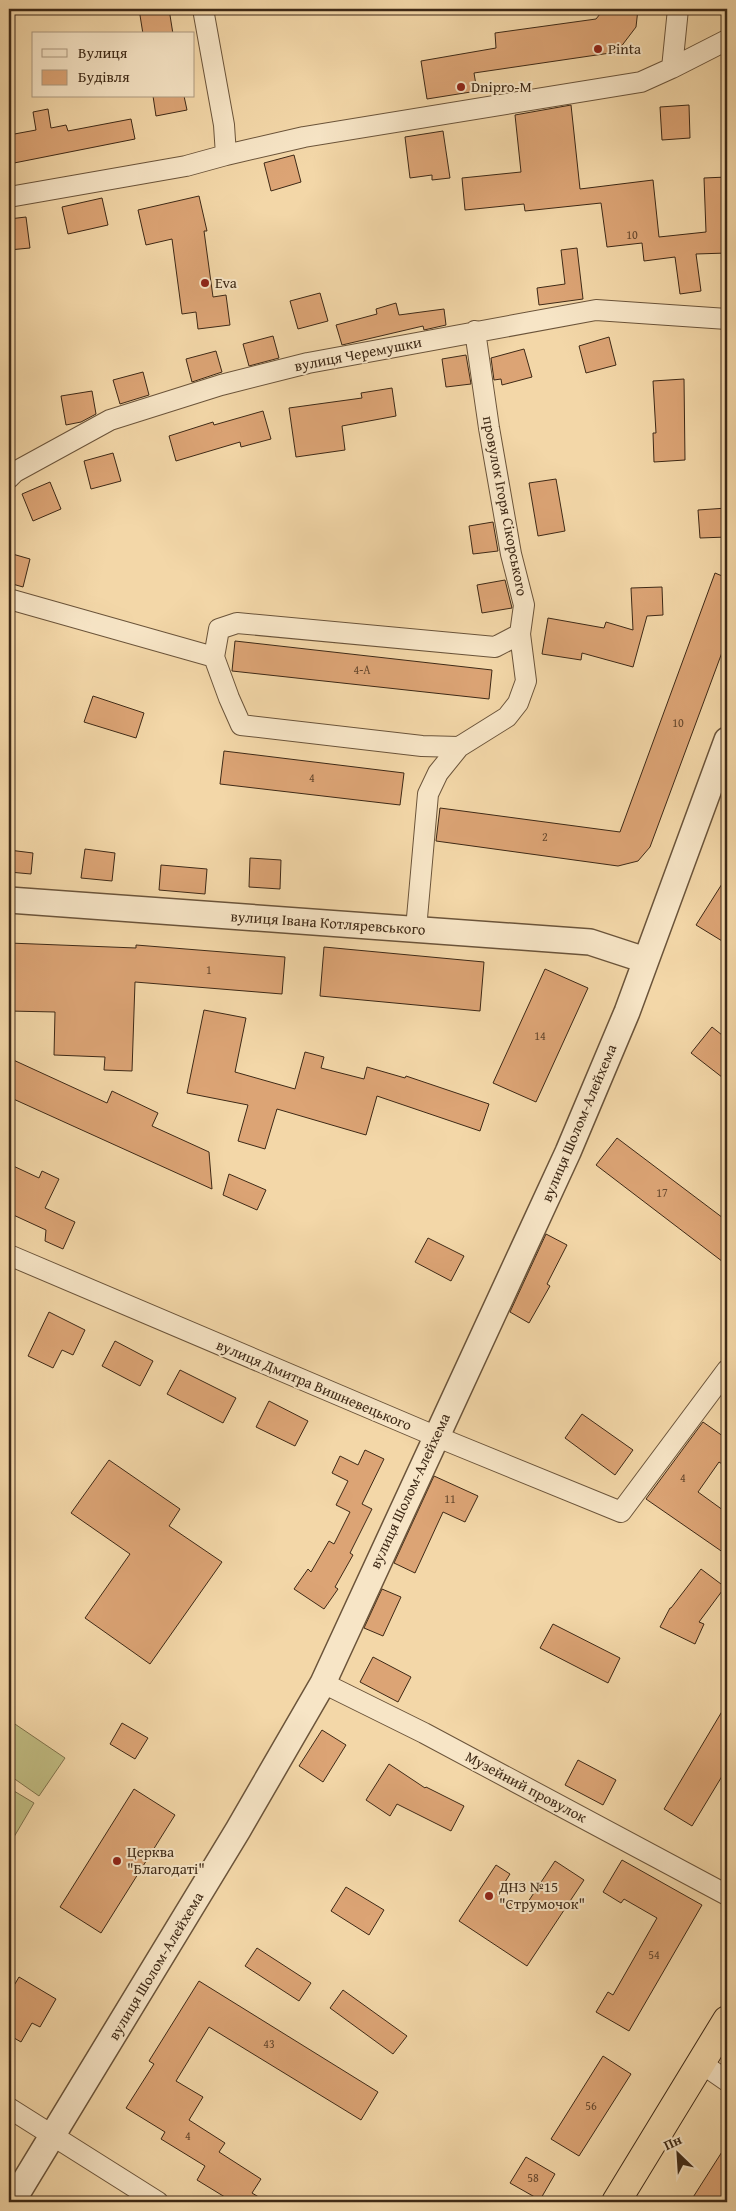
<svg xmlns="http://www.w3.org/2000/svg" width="736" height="2211" font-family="'Gentium Book Plus',serif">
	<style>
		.green { fill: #c1bd83; stroke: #80734c }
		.building { fill: #dca475; stroke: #3e2916 }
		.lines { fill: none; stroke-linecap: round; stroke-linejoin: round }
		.minor-casing { stroke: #6b543a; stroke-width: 22 }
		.tertiary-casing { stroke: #6b543a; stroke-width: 28 }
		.trunk-casing { stroke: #3e2916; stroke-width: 30 }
		.minor { stroke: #f7e5c6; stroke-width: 20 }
		.tertiary { stroke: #f7e5c6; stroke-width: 25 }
		.trunk { stroke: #f3d7a8; stroke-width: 28 }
		.poi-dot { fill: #8f2418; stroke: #f7e5c6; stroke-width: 2 }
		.labels { text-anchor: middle; stroke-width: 4; stroke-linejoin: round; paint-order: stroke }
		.number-label { font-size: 12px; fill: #66482e }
		.poi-label { font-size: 15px; fill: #3e2916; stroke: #f7e5c6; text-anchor: start }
		.street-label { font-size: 15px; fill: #3e2916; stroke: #f7e5c6 }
	</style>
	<rect width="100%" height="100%" fill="#f3d7a8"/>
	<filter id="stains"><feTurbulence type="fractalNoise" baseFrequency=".004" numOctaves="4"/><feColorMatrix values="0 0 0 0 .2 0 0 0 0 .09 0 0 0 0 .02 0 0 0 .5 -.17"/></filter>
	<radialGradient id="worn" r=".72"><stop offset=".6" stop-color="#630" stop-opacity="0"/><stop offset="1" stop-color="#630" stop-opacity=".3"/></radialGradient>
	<path class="green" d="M 9,1720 L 65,1758 L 39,1796 L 9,1775 Z
		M 9,1788 L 34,1803 L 11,1842 L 9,1841 Z"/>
	<path class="building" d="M 139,9 L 169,9 L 173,34 L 143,34 Z
		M 604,9 L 638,9 L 636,27 L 617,52 L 474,73 L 477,91 L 427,99 L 421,61 L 496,48 L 495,33 L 596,19 Z
		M 153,96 L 184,96 L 187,110 L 156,116 Z
		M 571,105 L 580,189 L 653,180 L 659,237 L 706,232 L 704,178 L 727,177 L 727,253 L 696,254 L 701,291 L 680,294 L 675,257 L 644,261 L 642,243 L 607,247 L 601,203 L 525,211 L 524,204 L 465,210 L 462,178 L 521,172 L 515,115 Z
		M 689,105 L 690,138 L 662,140 L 660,107 Z
		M 48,109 L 51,128 L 66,125 L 68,131 L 131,119 L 135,139 L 9,164 L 9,135 L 36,130 L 33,112 Z
		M 443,131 L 450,178 L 432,180 L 432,175 L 410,178 L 405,137 Z
		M 294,155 L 301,182 L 271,191 L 264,163 Z
		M 199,196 L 207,231 L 204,231 L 213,297 L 226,295 L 230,325 L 198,329 L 196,312 L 182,314 L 172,239 L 146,245 L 138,210 Z
		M 102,198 L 108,225 L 68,234 L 62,207 Z
		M 26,217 L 30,248 L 9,250 L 9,219 Z
		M 577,248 L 583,299 L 539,305 L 537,288 L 565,284 L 561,250 Z
		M 320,293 L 328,321 L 298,329 L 290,301 Z
		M 396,303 L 399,315 L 444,309 L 446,325 L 424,330 L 423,326 L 342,345 L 336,325 L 377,314 L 376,309 Z
		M 273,336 L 279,358 L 249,366 L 243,344 Z
		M 609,337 L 616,365 L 586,373 L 579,346 Z
		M 524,349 L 532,377 L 502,385 L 501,379 L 494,380 L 491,358 Z
		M 216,351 L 222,372 L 192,382 L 186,359 Z
		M 466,355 L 471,384 L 446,387 L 442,359 Z
		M 143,372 L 149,395 L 120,404 L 113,380 Z
		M 684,379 L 685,460 L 654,462 L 653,433 L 656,433 L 653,381 Z
		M 392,388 L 396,416 L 342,426 L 345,450 L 296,457 L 289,408 L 362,398 L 361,393 Z
		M 92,391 L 96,414 L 81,422 L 66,425 L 61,396 Z
		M 263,411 L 271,439 L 241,447 L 240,442 L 176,461 L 169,436 L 213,422 L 214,425 Z
		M 113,453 L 121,481 L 91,489 L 84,461 Z
		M 556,479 L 565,531 L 538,536 L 529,483 Z
		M 50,482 L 61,509 L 33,521 L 22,494 Z
		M 727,508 L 727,537 L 700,538 L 698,510 Z
		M 493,522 L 498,551 L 473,554 L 469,526 Z
		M 9,553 L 30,559 L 23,587 L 9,583 Z
		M 715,573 L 727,578 L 727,639 L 650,847 L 638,861 L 618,866 L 436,841 L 440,808 L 620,832 Z
		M 505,580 L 512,608 L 482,613 L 477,585 Z
		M 662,587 L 663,615 L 647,616 L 633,667 L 582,653 L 581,660 L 542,654 L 548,618 L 604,628 L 606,622 L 633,630 L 631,588 Z
		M 235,641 L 492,670 L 489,699 L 232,671 Z
		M 93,696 L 144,713 L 136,738 L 84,722 Z
		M 224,751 L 404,773 L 400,805 L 220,784 Z
		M 85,849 L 115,853 L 112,881 L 81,878 Z
		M 9,850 L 33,853 L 31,874 L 9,872 Z
		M 250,858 L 281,860 L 280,889 L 249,887 Z
		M 161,865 L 207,869 L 205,894 L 159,890 Z
		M 727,876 L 727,944 L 696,925 Z
		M 9,943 L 136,948 L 136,945 L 285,957 L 282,994 L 135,982 L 132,1071 L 104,1070 L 105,1057 L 54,1055 L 55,1012 L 9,1011 Z
		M 324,947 L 484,962 L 480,1011 L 320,996 Z
		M 545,969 L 588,988 L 536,1102 L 493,1083 Z
		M 204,1010 L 246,1018 L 235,1072 L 295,1089 L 305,1052 L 324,1057 L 321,1068 L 364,1079 L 367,1067 L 405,1078 L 406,1076 L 489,1104 L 480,1131 L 377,1096 L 366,1135 L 277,1109 L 265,1149 L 238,1141 L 248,1105 L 187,1093 Z
		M 712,1027 L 727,1039 L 727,1081 L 691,1053 Z
		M 9,1058 L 107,1103 L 112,1091 L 158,1113 L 152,1126 L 209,1152 L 212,1189 L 9,1097 Z
		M 617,1138 L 727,1221 L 727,1265 L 596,1165 Z
		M 9,1164 L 39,1178 L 42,1171 L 59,1179 L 45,1208 L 75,1222 L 63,1249 L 45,1241 L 46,1230 L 9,1213 Z
		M 229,1174 L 266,1190 L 257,1210 L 223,1195 Z
		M 546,1234 L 567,1245 L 547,1284 L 550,1286 L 529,1323 L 510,1312 Z
		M 428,1238 L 464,1256 L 451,1281 L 415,1262 Z
		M 49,1312 L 85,1330 L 73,1355 L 62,1350 L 53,1368 L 28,1356 Z
		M 115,1341 L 153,1361 L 140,1386 L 102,1366 Z
		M 180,1370 L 236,1398 L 223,1423 L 167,1394 Z
		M 269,1401 L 308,1421 L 295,1446 L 256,1427 Z
		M 582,1414 L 633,1450 L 615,1475 L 565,1438 Z
		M 703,1422 L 727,1439 L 727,1456 L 722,1464 L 719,1462 L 698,1492 L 727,1513 L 727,1555 L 646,1499 Z
		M 365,1450 L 384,1459 L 362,1504 L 372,1509 L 350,1553 L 353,1555 L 335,1587 L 338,1589 L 324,1609 L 294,1589 L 308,1569 L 311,1572 L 329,1541 L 334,1544 L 350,1512 L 336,1505 L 348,1481 L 332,1473 L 340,1456 L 358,1465 Z
		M 109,1460 L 180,1509 L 169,1526 L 222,1562 L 150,1664 L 85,1618 L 130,1554 L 71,1513 Z
		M 434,1476 L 478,1496 L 465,1522 L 443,1512 L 415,1573 L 394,1563 Z
		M 701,1569 L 725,1587 L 699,1622 L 704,1624 L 695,1644 L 660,1627 L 670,1608 L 671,1608 Z
		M 382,1589 L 401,1597 L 383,1636 L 364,1628 Z
		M 553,1624 L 620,1658 L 608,1683 L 540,1648 Z
		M 373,1657 L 411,1677 L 398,1702 L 360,1682 Z
		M 727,1703 L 727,1768 L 692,1826 L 664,1809 Z
		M 122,1723 L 148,1738 L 135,1759 L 110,1744 Z
		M 322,1730 L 346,1745 L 323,1782 L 299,1766 Z
		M 578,1760 L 616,1780 L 603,1805 L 565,1785 Z
		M 389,1764 L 425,1788 L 426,1787 L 464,1806 L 451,1831 L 397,1804 L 390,1816 L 366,1800 Z
		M 134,1789 L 175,1815 L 101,1933 L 60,1907 Z
		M 622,1860 L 702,1905 L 629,2031 L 596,2012 L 608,1992 L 613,1995 L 657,1918 L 624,1899 L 621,1903 L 603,1892 Z
		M 555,1861 L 584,1880 L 527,1966 L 459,1921 L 496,1865 L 510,1874 L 497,1895 L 522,1911 Z
		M 346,1887 L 384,1910 L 369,1935 L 331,1911 Z
		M 257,1948 L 311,1983 L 299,2001 L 245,1966 Z
		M 19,1977 L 56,1999 L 40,2027 L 32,2023 L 21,2042 L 9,2035 L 9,1994 Z
		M 199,1981 L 378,2092 L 361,2120 L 209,2027 L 176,2081 L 203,2097 L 189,2120 L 225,2143 L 219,2152 L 261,2179 L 252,2193 L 267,2202 L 233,2202 L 197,2180 L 205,2166 L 161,2139 L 165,2132 L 126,2108 L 154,2064 L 149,2061 Z
		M 343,1990 L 407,2036 L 393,2054 L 330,2008 Z
		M 603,2056 L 631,2074 L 579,2156 L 551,2139 Z
		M 727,2144 L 727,2202 L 690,2202 Z
		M 526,2157 L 555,2174 L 540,2200 L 510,2183 Z"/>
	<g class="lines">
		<g class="minor-casing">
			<path id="minor" d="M 203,9 L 224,125 L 226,155 L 304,137 L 641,82 L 672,68 L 678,9
				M 672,68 L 727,40
				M 9,197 L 186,166 L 226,155
				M 9,478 L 15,472 L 110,420 L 221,385 L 308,363 L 596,310 L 727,319
				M 9,599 L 214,657 L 219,629 L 237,623 L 495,647 L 520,634 L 524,605 L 511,554 L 489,428 L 475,331
				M 214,657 L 229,698 L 241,725 L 422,746 L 459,747
				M 416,929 L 428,794 L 438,773 L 459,747 L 507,717 L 518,703 L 526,681 L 520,634
				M 9,1255 L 435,1436 L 621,1512 L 727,1370
				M 323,1683 L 424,1733 L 727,1895
				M 701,2063 L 727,2081
				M 9,2108 L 158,2202"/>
		</g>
		<g class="tertiary-casing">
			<path id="tertiary" d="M 9,900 L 590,942 L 645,960
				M 12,2202 L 238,1830 L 323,1683 L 568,1152 L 627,1012 L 727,740"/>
		</g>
		<g class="trunk-casing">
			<path id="trunk" d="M 616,2202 L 727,2020"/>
		</g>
		<use href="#minor" class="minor"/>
		<use href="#tertiary" class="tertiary"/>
		<use href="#trunk" class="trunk"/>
	</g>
	<g class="poi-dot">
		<circle cx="598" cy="49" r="5"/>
		<circle cx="461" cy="87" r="5"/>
		<circle cx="205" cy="283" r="5"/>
		<circle cx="117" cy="1861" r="5"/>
		<circle cx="489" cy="1896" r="5"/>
	</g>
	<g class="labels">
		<g class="number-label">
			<text x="632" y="239">10</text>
			<text x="362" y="674">4-А</text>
			<text x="678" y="727">10</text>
			<text x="312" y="782">4</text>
			<text x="545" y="841">2</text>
			<text x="209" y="974">1</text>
			<text x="540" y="1040">14</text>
			<text x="662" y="1197">17</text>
			<text x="683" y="1482">4</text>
			<text x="450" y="1503">11</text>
			<text x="654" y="1959">54</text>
			<text x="269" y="2048">43</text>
			<text x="591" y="2110">56</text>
			<text x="188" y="2140">4</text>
			<text x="533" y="2182">58</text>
		</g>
		<g class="poi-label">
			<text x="608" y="54">Pinta</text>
			<text x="471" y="92">Dnipro-M</text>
			<text x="215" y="288">Eva</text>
			<text x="127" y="1857">Церква<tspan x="127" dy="17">"Благодаті"</tspan></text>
			<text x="499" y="1892">ДНЗ №15<tspan x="499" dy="17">"Струмочок"</tspan></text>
		</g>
		<g class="street-label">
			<text transform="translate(358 354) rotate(-11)" y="5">вулиця Черемушки</text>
			<text transform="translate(505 506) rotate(79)" y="5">провулок Ігоря Сікорського</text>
			<text transform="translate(328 923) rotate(4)" y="5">вулиця Івана Котляревського</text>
			<text transform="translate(579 1123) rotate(-67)" y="5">вулиця Шолом-Алейхема</text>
			<text transform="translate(314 1385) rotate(23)" y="5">вулиця Дмитра Вишневецького</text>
			<text transform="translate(410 1491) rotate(-65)" y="5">вулиця Шолом-Алейхема</text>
			<text transform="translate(526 1787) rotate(28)" y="5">Музейний провулок</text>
			<text transform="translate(156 1966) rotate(-59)" y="5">вулиця Шолом-Алейхема</text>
		</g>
	</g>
	<rect width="736" height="2211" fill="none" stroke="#f3d7a8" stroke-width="30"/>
	<rect x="10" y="10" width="716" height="2191" fill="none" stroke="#3e2916" stroke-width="2.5"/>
	<rect x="15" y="15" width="706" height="2181" fill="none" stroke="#3e2916"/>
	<rect x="32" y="32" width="162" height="65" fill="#f7e5c6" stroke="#ad9a80"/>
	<rect x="42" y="49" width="25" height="8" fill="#f7e5c6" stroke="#ad9a80"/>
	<text x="78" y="58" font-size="15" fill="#3e2916">Вулиця</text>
	<rect x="42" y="70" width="25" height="15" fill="#dca475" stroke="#ad9a80"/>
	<text x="78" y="82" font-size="15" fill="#3e2916">Будівля</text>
	<g transform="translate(678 2154) rotate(335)" stroke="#f7e5c6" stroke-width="4" paint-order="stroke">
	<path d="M0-4L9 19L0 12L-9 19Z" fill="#3e2916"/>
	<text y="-8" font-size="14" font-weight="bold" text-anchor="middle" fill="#3e2916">Пн</text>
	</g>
	<rect width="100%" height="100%" filter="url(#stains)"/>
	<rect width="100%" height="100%" fill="url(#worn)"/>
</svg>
